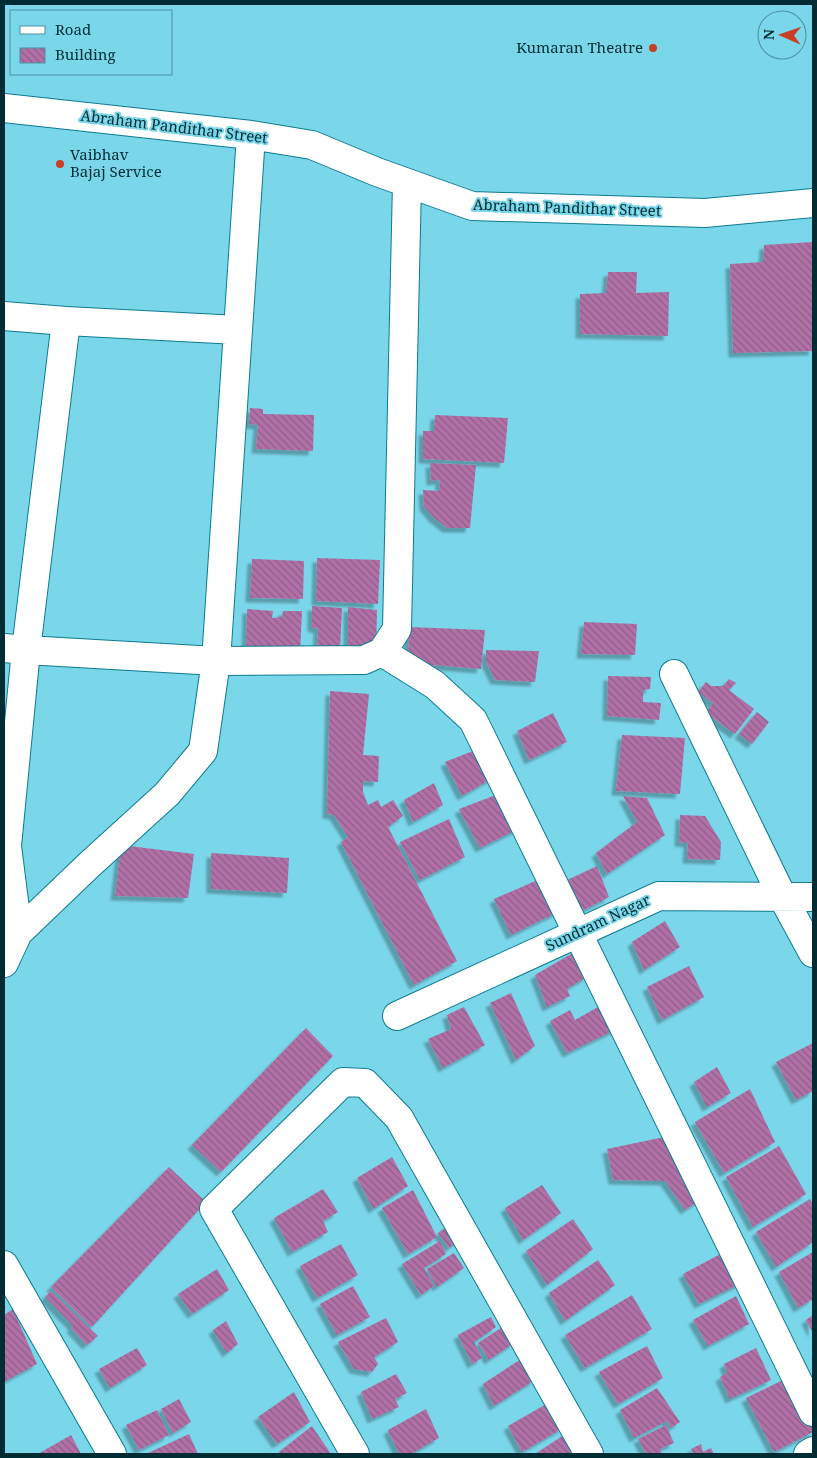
<svg xmlns="http://www.w3.org/2000/svg" width="817" height="1458" font-family="'Noto Serif',serif">
	<style>
		.building { fill: url(#building-back-hatch); filter: url(#shadow) }
		.lines { fill: none; stroke-linecap: round; stroke-linejoin: round }
		.minor-casing { stroke: #0d7c8e; stroke-width: 30 }
		.minor { stroke: #fff; stroke-width: 28 }
		.poi-dot { fill: #c93e25; stroke: #7ad6e9; stroke-width: 2 }
		.labels { text-anchor: middle; stroke-width: 4; stroke-linejoin: round; paint-order: stroke }
		.poi-label { font-size: 15px; fill: #012c33; stroke: #7ad6e9; text-anchor: end }
		.street-label { font-size: 15px; fill: #012c33; stroke: #7ad6e9 }
	</style>
	<defs>
		<pattern id="building-back-hatch" width="6" height="6" patternUnits="userSpaceOnUse" patternTransform="scale(1.25)"><rect width="6" height="6" fill="#b171a7"/><path d="M-1 5l2 2M0 0l6 6M5-1l2 2" fill="none" stroke="#8e5d89"/></pattern>
		<filter id="shadow"><feDropShadow dx="-4.5" dy="4.5" stdDeviation="1" flood-color="#0004"/></filter>
	</defs>
	<rect width="100%" height="100%" fill="#7ad6e9"/>
	<path class="building" d="M 813,242 L 813,351 L 733,353 L 730,264 L 763,262 L 764,245 Z
		M 608,272 L 637,272 L 636,293 L 669,292 L 668,336 L 580,334 L 580,294 L 606,293 Z
		M 250,408 L 263,409 L 263,414 L 314,415 L 313,451 L 256,449 L 258,425 L 249,424 Z
		M 435,415 L 508,418 L 504,463 L 423,459 L 423,431 L 434,431 Z
		M 430,463 L 476,465 L 470,528 L 447,528 L 433,517 L 424,506 L 423,490 L 439,491 L 440,480 L 431,481 Z
		M 317,558 L 380,560 L 378,604 L 316,601 Z
		M 252,559 L 304,561 L 303,599 L 250,598 Z
		M 312,606 L 342,608 L 340,650 L 317,648 L 318,629 L 312,627 Z
		M 348,607 L 377,610 L 376,653 L 348,651 Z
		M 247,609 L 273,611 L 272,618 L 282,617 L 283,611 L 302,611 L 300,653 L 246,651 Z
		M 584,622 L 637,624 L 635,655 L 581,654 Z
		M 409,627 L 485,630 L 481,669 L 408,663 Z
		M 486,650 L 539,651 L 535,682 L 495,680 L 486,662 Z
		M 608,676 L 651,677 L 650,689 L 643,690 L 643,702 L 661,703 L 659,720 L 607,716 Z
		M 729,679 L 736,683 L 729,690 L 754,709 L 735,734 L 706,713 L 713,703 L 698,692 L 706,682 L 711,686 L 723,686 Z
		M 330,691 L 369,694 L 363,755 L 379,756 L 378,782 L 363,781 L 363,792 L 368,805 L 378,800 L 381,807 L 393,800 L 403,816 L 388,827 L 457,961 L 414,985 L 341,842 L 348,837 L 334,815 L 327,814 Z
		M 757,712 L 769,722 L 752,744 L 739,734 Z
		M 553,713 L 567,742 L 529,760 L 517,731 Z
		M 622,735 L 685,738 L 680,794 L 616,791 Z
		M 483,747 L 496,776 L 462,796 L 445,762 Z
		M 434,783 L 443,805 L 413,822 L 404,800 Z
		M 501,793 L 518,829 L 480,848 L 459,809 Z
		M 623,796 L 647,798 L 665,835 L 607,874 L 596,853 L 637,822 Z
		M 680,815 L 705,816 L 721,842 L 720,860 L 687,859 L 688,843 L 679,842 Z
		M 449,819 L 465,857 L 420,880 L 400,842 Z
		M 121,845 L 194,854 L 188,898 L 115,896 Z
		M 211,853 L 289,858 L 287,893 L 211,889 Z
		M 597,866 L 609,897 L 578,913 L 565,881 Z
		M 542,878 L 558,912 L 511,935 L 494,899 Z
		M 665,921 L 680,947 L 644,970 L 632,942 Z
		M 578,950 L 588,976 L 567,989 L 570,996 L 547,1007 L 535,975 Z
		M 689,966 L 704,997 L 662,1020 L 647,987 Z
		M 511,993 L 535,1046 L 516,1060 L 490,1003 Z
		M 605,1003 L 617,1029 L 567,1053 L 550,1021 L 570,1010 L 575,1020 Z
		M 464,1007 L 485,1045 L 443,1068 L 428,1039 L 451,1029 L 447,1015 Z
		M 306,1028 L 333,1056 L 221,1172 L 192,1145 Z
		M 813,1043 L 813,1091 L 796,1100 L 776,1062 Z
		M 717,1067 L 731,1093 L 707,1107 L 694,1082 Z
		M 750,1089 L 775,1142 L 724,1173 L 695,1122 Z
		M 669,1136 L 703,1198 L 685,1210 L 665,1181 L 613,1180 L 607,1149 Z
		M 779,1146 L 806,1194 L 753,1227 L 726,1177 Z
		M 392,1157 L 408,1186 L 373,1209 L 357,1178 Z
		M 169,1167 L 206,1202 L 92,1327 L 51,1287 Z
		M 542,1185 L 561,1213 L 523,1240 L 505,1208 Z
		M 323,1189 L 338,1212 L 323,1221 L 328,1232 L 292,1252 L 274,1218 Z
		M 413,1190 L 437,1237 L 408,1254 L 382,1208 Z
		M 810,1199 L 813,1205 L 813,1242 L 776,1267 L 756,1232 Z
		M 573,1219 L 593,1249 L 547,1285 L 526,1251 Z
		M 454,1222 L 462,1238 L 449,1248 L 438,1233 Z
		M 440,1241 L 446,1254 L 424,1268 L 434,1286 L 421,1295 L 402,1264 Z
		M 341,1244 L 358,1275 L 317,1298 L 300,1266 Z
		M 726,1251 L 741,1283 L 699,1304 L 683,1274 Z
		M 813,1252 L 813,1299 L 798,1308 L 779,1272 Z
		M 454,1253 L 464,1268 L 437,1287 L 427,1269 Z
		M 598,1260 L 615,1285 L 565,1321 L 549,1293 Z
		M 217,1269 L 229,1290 L 192,1314 L 178,1294 Z
		M 353,1286 L 370,1317 L 337,1335 L 320,1304 Z
		M 51,1291 L 98,1336 L 87,1345 L 71,1328 L 73,1326 L 45,1297 Z
		M 632,1295 L 652,1329 L 585,1368 L 565,1335 Z
		M 736,1296 L 749,1324 L 708,1346 L 693,1320 Z
		M 13,1309 L 37,1364 L 4,1382 L 4,1315 Z
		M 813,1315 L 813,1333 L 806,1320 Z
		M 491,1317 L 496,1327 L 474,1342 L 482,1358 L 472,1364 L 458,1335 Z
		M 386,1318 L 398,1342 L 374,1357 L 378,1364 L 372,1372 L 354,1369 L 338,1342 Z
		M 226,1321 L 238,1344 L 227,1353 L 213,1330 Z
		M 504,1326 L 514,1343 L 489,1360 L 478,1343 Z
		M 647,1346 L 663,1378 L 618,1404 L 599,1372 Z
		M 137,1348 L 147,1365 L 110,1388 L 99,1369 Z
		M 756,1348 L 771,1380 L 730,1399 L 720,1377 L 727,1373 L 724,1364 Z
		M 521,1359 L 535,1380 L 494,1406 L 483,1384 Z
		M 396,1374 L 407,1393 L 395,1399 L 399,1407 L 372,1419 L 361,1392 Z
		M 789,1377 L 813,1426 L 813,1432 L 774,1452 L 746,1398 Z
		M 657,1388 L 680,1422 L 671,1428 L 667,1421 L 634,1438 L 620,1410 Z
		M 294,1392 L 310,1422 L 277,1444 L 258,1417 Z
		M 179,1399 L 191,1422 L 173,1433 L 161,1409 Z
		M 550,1402 L 563,1428 L 522,1452 L 508,1426 Z
		M 426,1409 L 439,1438 L 411,1454 L 399,1454 L 388,1430 Z
		M 157,1410 L 169,1435 L 139,1450 L 126,1425 Z
		M 666,1425 L 674,1443 L 660,1449 L 662,1454 L 646,1454 L 638,1439 Z
		M 312,1426 L 331,1454 L 280,1454 L 279,1452 Z
		M 567,1433 L 580,1454 L 535,1454 Z
		M 189,1434 L 198,1454 L 146,1454 Z
		M 71,1435 L 81,1454 L 38,1454 Z
		M 701,1444 L 703,1452 L 711,1448 L 714,1454 L 694,1454 L 691,1449 Z"/>
	<g class="lines">
		<g class="minor-casing">
			<path id="minor" d="M 4,108 L 251,135 L 312,145 L 377,172 L 472,206 L 705,213 L 813,203
				M 4,316 L 66,321 L 238,330
				M 4,648 L 26,650 L 216,661 L 364,660 L 382,652 L 397,629 L 407,183
				M 382,652 L 435,685 L 473,720 L 813,1412
				M 674,674 L 782,896 L 813,953
				M 18,933 L 7,846 L 26,650 L 66,321
				M 4,963 L 18,933 L 89,865 L 167,794 L 203,751 L 216,661 L 251,135
				M 397,1016 L 659,896 L 813,897
				M 4,1265 L 112,1454
				M 355,1454 L 214,1209 L 343,1082 L 365,1083 L 399,1118 L 589,1454
				M 808,1454 L 813,1451"/>
		</g>
		<use href="#minor" class="minor"/>
	</g>
	<g class="poi-dot">
		<circle cx="653" cy="48" r="5"/>
		<circle cx="60" cy="164" r="5"/>
	</g>
	<g class="labels">
		<g class="poi-label">
			<text x="643" y="53">Kumaran Theatre</text>
			<text x="70" y="160" text-anchor="start">Vaibhav<tspan x="70" dy="17">Bajaj Service</tspan></text>
		</g>
		<g class="street-label">
			<text transform="translate(174 127) rotate(7)" y="5">Abraham Pandithar Street</text>
			<text transform="translate(567 208) rotate(2)" y="5">Abraham Pandithar Street</text>
			<text transform="translate(598 923) rotate(-25)" y="5">Sundram Nagar</text>
		</g>
	</g>
	<rect width="817" height="1458" fill="none" stroke="#012c33" stroke-width="10"/>
	<rect x="10" y="10" width="162" height="65" fill="#7ad6e9" stroke="#4a92a0"/>
	<rect x="20" y="26" width="25" height="8" fill="#ffffff" stroke="#4a92a0"/>
	<text x="55" y="35" font-size="15" fill="#012c33">Road</text>
	<rect x="20" y="48" width="25" height="15" fill="url(#building-back-hatch)" stroke="#4a92a0"/>
	<text x="55" y="60" font-size="15" fill="#012c33">Building</text>
	<g transform="translate(782 35) rotate(272)"><circle r="24" fill="#7ad6e9" stroke="#4a92a0"/>
	<path d="M0-4L9 19L0 12L-9 19Z" fill="#c93e25"/>
	<text y="-8" font-size="14" font-weight="bold" text-anchor="middle" fill="#012c33">N</text>
	</g>
</svg>
